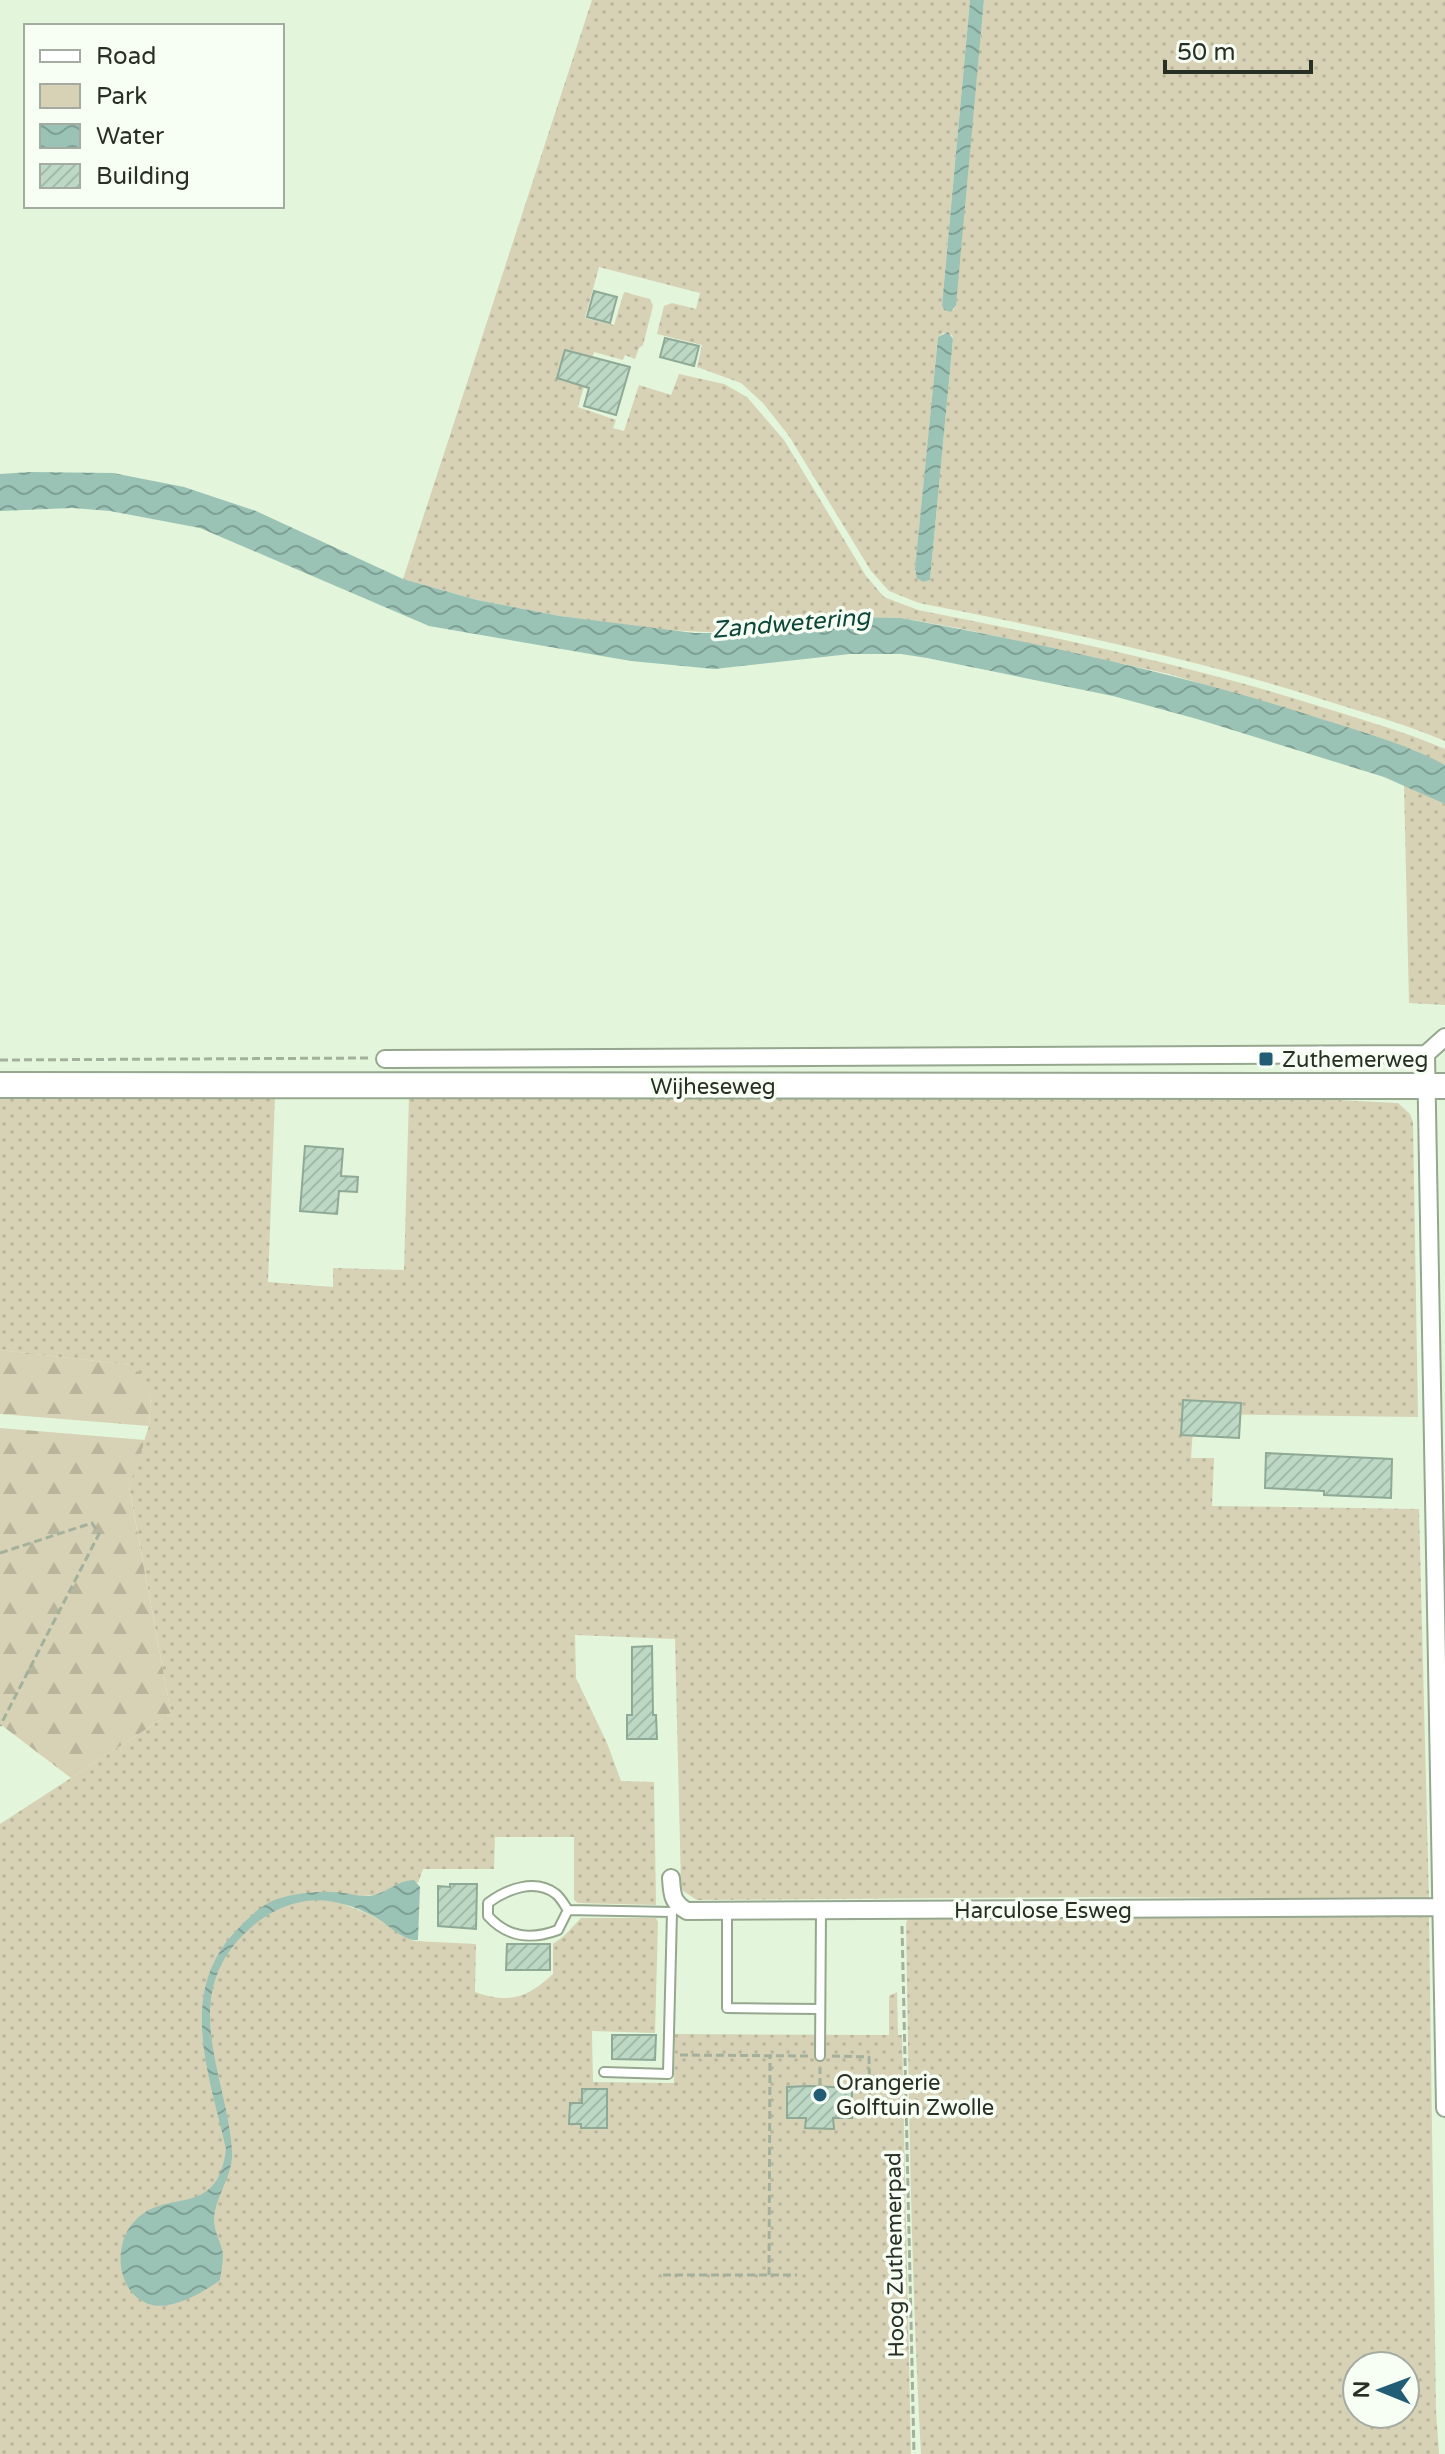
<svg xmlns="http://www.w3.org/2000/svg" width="1445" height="2454" font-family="'Varela Round',sans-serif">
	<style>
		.green { fill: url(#green-dots); fill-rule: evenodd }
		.forest { fill: url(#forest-firs) }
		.water { fill: url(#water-waves) }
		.building { fill: url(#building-hatch); stroke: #8ea996; stroke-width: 2 }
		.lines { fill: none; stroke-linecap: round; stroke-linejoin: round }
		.service-casing { stroke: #95a78e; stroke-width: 12 }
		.minor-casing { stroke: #95a78e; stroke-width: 20 }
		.primary-casing { stroke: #95a78e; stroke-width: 28 }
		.path { stroke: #a3b19c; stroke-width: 3; stroke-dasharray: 8 4; stroke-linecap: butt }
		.service { stroke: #fff; stroke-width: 8 }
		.minor { stroke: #fff; stroke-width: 16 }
		.primary { stroke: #fff; stroke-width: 24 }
		.poi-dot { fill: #225d75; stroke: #f7fef4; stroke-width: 3 }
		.labels { text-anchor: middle; stroke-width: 7; stroke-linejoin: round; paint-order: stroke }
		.poi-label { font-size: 22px; fill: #282f25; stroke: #f7fef4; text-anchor: start }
		.street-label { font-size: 22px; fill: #282f25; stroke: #f7fef4 }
		.water-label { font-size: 24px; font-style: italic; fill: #0d473a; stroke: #f7fef4 }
	</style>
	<defs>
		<pattern id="green-dots" width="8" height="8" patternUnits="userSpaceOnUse" patternTransform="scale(2)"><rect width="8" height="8" fill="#d7d2b5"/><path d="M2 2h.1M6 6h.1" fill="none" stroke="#b9b59c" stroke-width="1.8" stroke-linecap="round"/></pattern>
		<pattern id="forest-firs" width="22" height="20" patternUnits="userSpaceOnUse" patternTransform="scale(2)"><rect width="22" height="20" fill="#d7d2b5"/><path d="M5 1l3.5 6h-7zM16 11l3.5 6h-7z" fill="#b9b59c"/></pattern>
		<pattern id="water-waves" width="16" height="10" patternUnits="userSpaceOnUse" patternTransform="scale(2)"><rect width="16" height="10" fill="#9ac3b6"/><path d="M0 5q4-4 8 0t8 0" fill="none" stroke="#7e9f94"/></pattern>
		<pattern id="building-hatch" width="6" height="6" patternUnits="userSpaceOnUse" patternTransform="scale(2)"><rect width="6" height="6" fill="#bdd9c5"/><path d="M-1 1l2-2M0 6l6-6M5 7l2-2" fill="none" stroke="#a2bba9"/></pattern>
	</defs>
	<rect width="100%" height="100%" fill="#e3f5da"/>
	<path class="green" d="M 592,0 L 970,0 L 942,305 L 944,310 L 954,310 L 984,0 L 1445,0 L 1445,741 C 1405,724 1365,713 1324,700 C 1191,657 1056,630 919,603 L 889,591 L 871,571 L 789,436 L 763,403 L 741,383 L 697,367 L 702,345 L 657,334 L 664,306 L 672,303 L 696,309 L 700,293 L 599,267 L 585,318 L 614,325 L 624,292 L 650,299 L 653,306 L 643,345 L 639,348 L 635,359 L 625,355 L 623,360 L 594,352 L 578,407 L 616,420 L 613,428 L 624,431 L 639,385 L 671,395 L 679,374 L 724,384 L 747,397 L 784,440 L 866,576 L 884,597 L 918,610 C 1055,637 1191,665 1325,708 C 1366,721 1406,732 1445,749 L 1445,765 L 1386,740 L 1169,674 L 958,628 L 901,618 L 860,617 L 729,633 L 661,630 L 560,616 L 477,600 L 403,579 ZM 943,333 L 952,335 L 953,339 L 930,580 L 923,582 L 915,572 L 938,337 Z
		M 1404,784 L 1445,804 L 1445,1005 L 1409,1003 Z
		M 0,1095 L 275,1096 L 268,1282 L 333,1287 L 333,1268 L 404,1270 L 409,1096 L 1295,1098 L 1398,1103 L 1410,1114 L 1413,1122 L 1418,1417 L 1194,1414 L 1191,1458 L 1214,1458 L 1212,1506 L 1419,1509 L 1429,1899 L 1092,1897 L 697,1900 L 683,1891 L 681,1886 L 675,1639 L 575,1635 L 576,1678 L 607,1743 L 621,1781 L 654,1782 L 656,1905 L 578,1903 L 574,1900 L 574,1837 L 495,1837 L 494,1869 L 423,1869 L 418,1883 C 403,1877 396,1887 383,1893 C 371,1897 356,1896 344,1894 L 343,1904 L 371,1915 L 414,1941 L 476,1944 L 475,1992 C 510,2004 527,1998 553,1974 L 553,1944 L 564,1936 L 581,1918 L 656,1918 L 658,1922 L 655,2033 L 592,2031 L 593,2082 L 674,2083 L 675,2034 L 889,2035 L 889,1996 L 897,1992 L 898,2035 L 902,2035 L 911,2454 L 0,2454 L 0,1824 L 171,1713 L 129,1486 L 149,1426 L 151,1395 L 130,1365 L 0,1350 Z
		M 1385,1914 L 1429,1917 L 1436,2410 L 1439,2454 L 921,2454 C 911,2277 909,2100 906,1923 L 910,1915 ZM 1357,2366 L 1405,2366 L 1405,2414 L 1357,2414 Z"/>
	<path class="forest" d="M 0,1350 L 131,1365 L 146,1380 L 151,1395 L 149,1426 L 0,1414 Z
		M 0,1428 L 145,1440 L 129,1487 L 171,1713 L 71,1778 L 0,1724 Z"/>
	<path class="water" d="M 970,0 L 984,0 L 956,305 L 951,312 L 944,310 L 942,305 Z
		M 948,332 L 953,339 L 930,580 L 923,582 L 917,578 L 915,569 L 938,337 Z
		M 30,472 L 113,473 L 184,487 L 256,511 L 403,579 L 477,600 L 560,616 L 694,633 L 729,633 L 860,617 L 901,618 C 1037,643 1171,672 1303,713 C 1350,729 1401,741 1445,765 L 1445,804 L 1384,777 L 1197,719 L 1113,696 L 927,658 L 901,654 L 850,654 L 714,669 L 631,661 L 429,626 L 200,528 L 110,511 L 72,508 L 0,511 L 0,474 Z
		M 414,1880 L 420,1887 L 418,1940 C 403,1942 385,1921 371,1915 C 352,1905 328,1898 306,1901 C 281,1905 261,1917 243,1935 C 179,2000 227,2076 232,2150 C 234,2176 215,2195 214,2220 C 214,2233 222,2243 223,2255 C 223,2263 221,2272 220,2280 C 204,2292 173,2310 152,2305 C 117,2296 112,2247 133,2223 C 165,2185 217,2222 226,2149 C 210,2077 177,1995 234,1933 C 246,1920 260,1905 277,1899 C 293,1894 314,1891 332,1892 C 344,1892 356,1896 368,1896 C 385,1895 397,1880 414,1880 Z"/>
	<path class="building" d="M 594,291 L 617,297 L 610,323 L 587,317 Z
		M 665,338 L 699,346 L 694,366 L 660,357 Z
		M 565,350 L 630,367 L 616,415 L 584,406 L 589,388 L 557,378 Z
		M 305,1146 L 343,1149 L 341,1176 L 358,1177 L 357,1192 L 339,1191 L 337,1214 L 300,1211 Z
		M 1183,1400 L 1241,1403 L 1239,1438 L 1181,1435 Z
		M 1266,1453 L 1392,1459 L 1391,1498 L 1324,1495 L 1324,1491 L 1265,1488 Z
		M 652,1646 L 653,1715 L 656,1715 L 657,1739 L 627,1739 L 627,1715 L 632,1715 L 632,1647 Z
		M 450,1884 L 477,1884 L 476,1929 L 438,1926 L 438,1886 L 450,1887 Z
		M 507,1944 L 550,1944 L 550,1970 L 506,1970 Z
		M 612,2035 L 656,2035 L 655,2060 L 612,2059 Z
		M 809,2086 L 852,2088 L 852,2118 L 833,2118 L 834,2129 L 805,2128 L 806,2118 L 787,2118 L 787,2087 Z
		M 582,2089 L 607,2089 L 607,2128 L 581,2128 L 581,2124 L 569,2124 L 570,2103 L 582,2103 Z"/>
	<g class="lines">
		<g class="service-casing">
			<path id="service" d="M 568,1910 L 558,1930 C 531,1940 508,1938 488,1916 L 488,1903 C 507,1889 535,1878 556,1894 C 561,1898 565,1906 568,1910 L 672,1912 L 678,1906
				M 727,1911 L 727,2008 L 820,2009
				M 820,2056 L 821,1911
				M 604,2072 L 668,2074 L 672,1912"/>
		</g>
		<g class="minor-casing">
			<path id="minor" d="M 1445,1037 L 1426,1054 L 1445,2108
				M 385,1059 L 1426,1054
				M 671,1878 C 672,1894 672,1903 687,1911 L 1440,1907"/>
		</g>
		<g class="primary-casing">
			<path id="primary" d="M 0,1085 L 1445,1086"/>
		</g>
		<path class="path" d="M 0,1060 L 368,1058
			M 0,1553 L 92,1523 L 99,1534 L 0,1726
			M 902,1926 L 914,2454
			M 680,2055 L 809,2056
			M 832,2056 L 869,2057 L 870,2103 L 906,2103
			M 820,2086 L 820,2068
			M 663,2275 L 797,2275
			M 769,2275 L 770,2056"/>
		<use href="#service" class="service"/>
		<use href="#minor" class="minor"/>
		<use href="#primary" class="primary"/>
	</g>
	<g class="poi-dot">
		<rect x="1258" y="1051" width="16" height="16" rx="4"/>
		<circle cx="820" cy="2095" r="8"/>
	</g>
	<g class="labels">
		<g class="poi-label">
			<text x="1282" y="1067">Zuthemerweg</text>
			<text x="836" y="2090">Orangerie<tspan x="836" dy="25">Golftuin Zwolle</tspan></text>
		</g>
		<g class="street-label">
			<text x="713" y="1094">Wijheseweg</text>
			<text x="1043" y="1918">Harculose Esweg</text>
			<text transform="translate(894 2255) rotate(-91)" y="8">Hoog Zuthemerpad</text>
		</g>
		<g class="water-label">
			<text transform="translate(791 623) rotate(-5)" y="8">Zandwetering</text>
		</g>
	</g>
	<rect x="24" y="24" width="260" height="184" fill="#f7fef4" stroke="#a4aba1" stroke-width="2"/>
	<rect x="40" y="50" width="40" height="12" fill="#ffffff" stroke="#a4aba1" stroke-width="2"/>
	<text x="96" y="64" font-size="24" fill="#282f25">Road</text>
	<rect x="40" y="84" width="40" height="24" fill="#d7d2b5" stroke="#a4aba1" stroke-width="2"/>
	<text x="96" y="104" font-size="24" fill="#282f25">Park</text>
	<rect x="40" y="124" width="40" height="24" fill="url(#water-waves)" stroke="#a4aba1" stroke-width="2"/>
	<text x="96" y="144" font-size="24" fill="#282f25">Water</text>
	<rect x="40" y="164" width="40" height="24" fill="url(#building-hatch)" stroke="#a4aba1" stroke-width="2"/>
	<text x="96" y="184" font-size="24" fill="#282f25">Building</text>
	<g transform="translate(1381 2390) rotate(271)"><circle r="38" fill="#f7fef4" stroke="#a4aba1" stroke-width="2"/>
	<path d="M0-6L14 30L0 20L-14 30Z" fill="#225d75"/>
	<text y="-12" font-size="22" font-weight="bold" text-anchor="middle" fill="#282f25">N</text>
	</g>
	<path d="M1165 60v12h146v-12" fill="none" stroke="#282f25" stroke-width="4"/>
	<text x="1177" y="60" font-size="24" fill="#282f25" stroke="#f7fef4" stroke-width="6" paint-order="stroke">50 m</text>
</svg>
